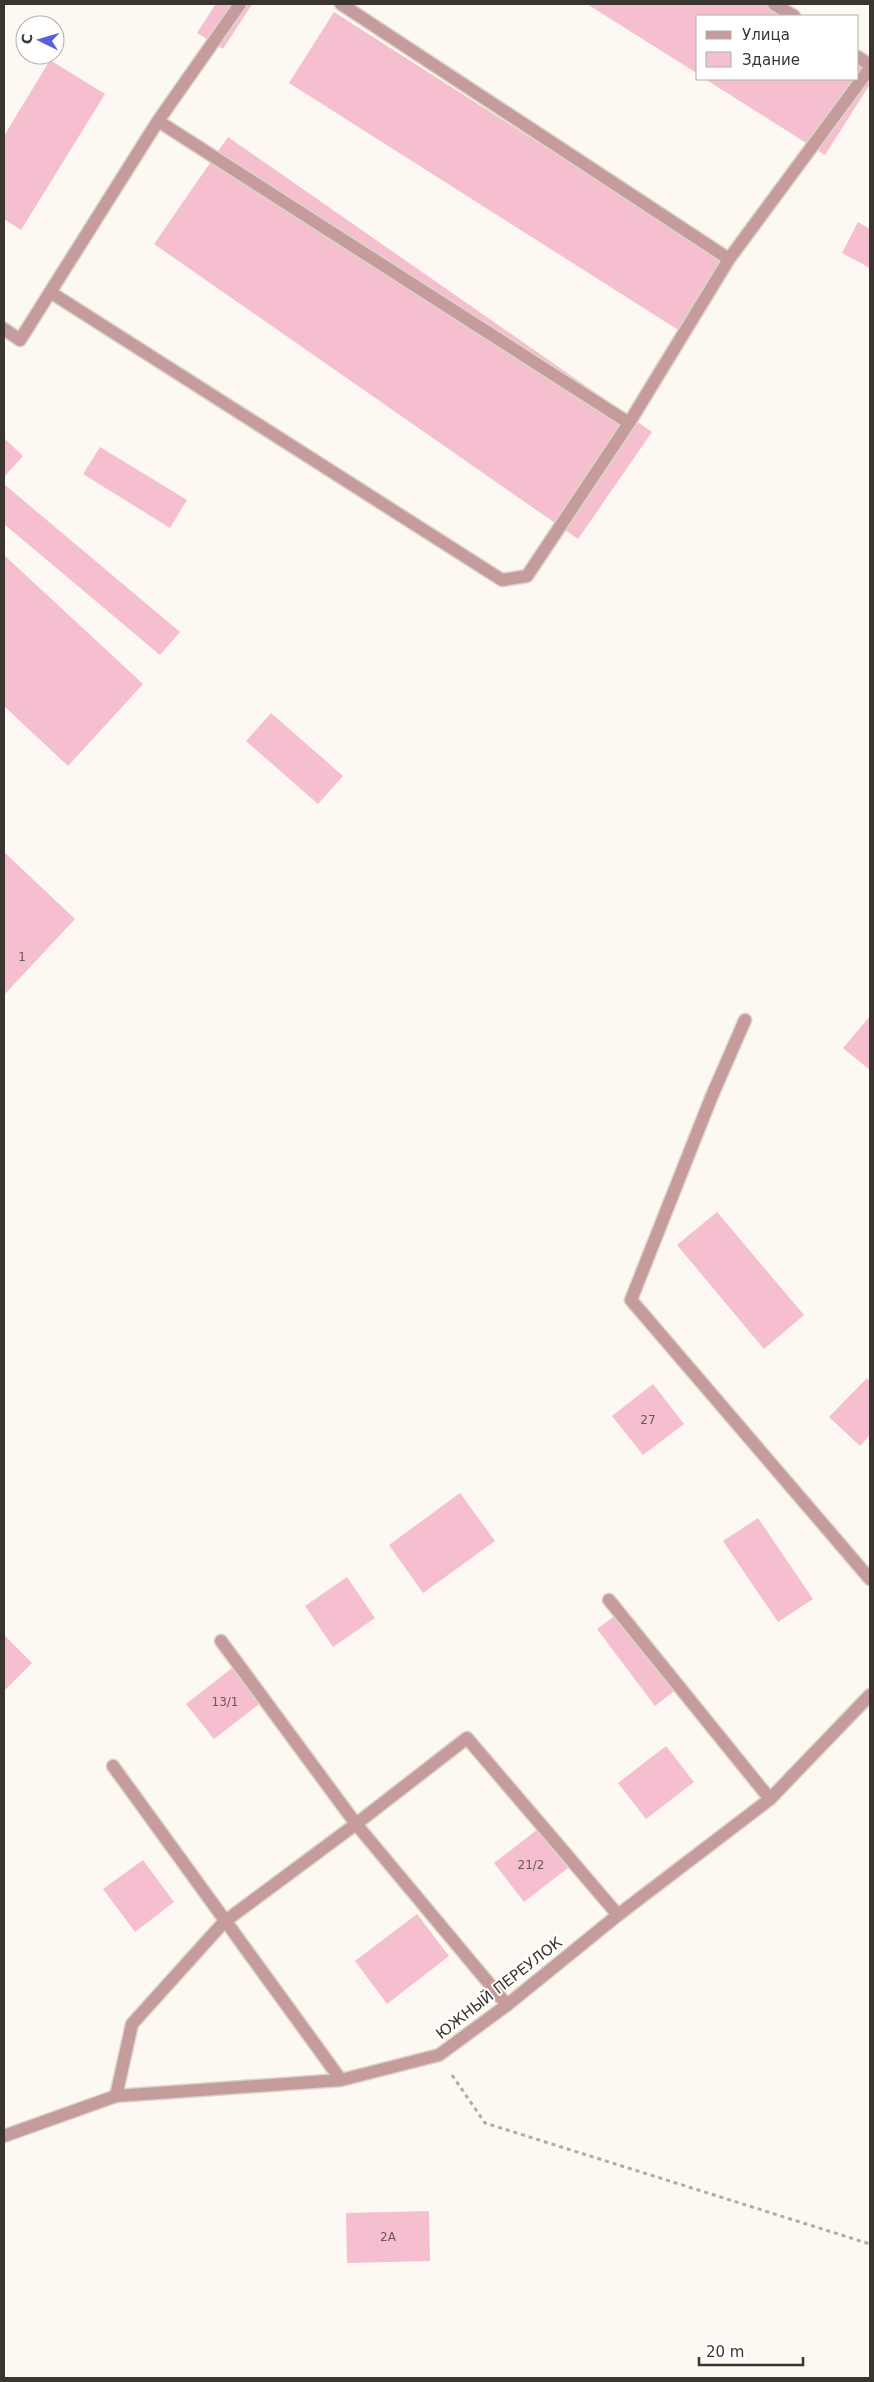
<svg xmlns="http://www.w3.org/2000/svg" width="874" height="2382" font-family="'DejaVu Sans',sans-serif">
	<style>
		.building { fill: #f5bfcf }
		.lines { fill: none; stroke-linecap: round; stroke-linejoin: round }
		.service-casing { stroke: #dad5ce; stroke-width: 15 }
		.minor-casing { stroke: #dad5ce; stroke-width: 15 }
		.path { stroke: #b0aca5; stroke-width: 3; stroke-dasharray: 4 4; stroke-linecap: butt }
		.service { stroke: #c59c9b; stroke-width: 12 }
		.minor { stroke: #c59c9b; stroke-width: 12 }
		.labels { text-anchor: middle; stroke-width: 4; stroke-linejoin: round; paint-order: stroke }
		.number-label { font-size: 12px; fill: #695857 }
		.street-label { font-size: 15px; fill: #3a362f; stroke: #fff }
	</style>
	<rect width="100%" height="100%" fill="#fdf8f1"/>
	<path class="building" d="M 212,4 L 252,4 L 223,49 L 197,33 L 215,5 Z
		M 587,4 L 772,4 L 791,16 L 698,16 L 698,74 Z
		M 334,12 L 727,263 L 683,333 L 289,83 Z
		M 858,59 L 870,67 L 870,84 L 825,155 L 705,79 L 858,79 Z
		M 50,60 L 105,94 L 21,230 L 4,219 L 4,136 Z
		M 228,137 L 652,432 L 578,539 L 154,244 Z
		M 858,222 L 870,229 L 870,268 L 842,253 Z
		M 4,438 L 23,456 L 4,477 Z
		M 100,447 L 187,500 L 170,528 L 83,474 Z
		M 5,485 L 180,632 L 160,655 L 4,524 Z
		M 4,555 L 143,684 L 68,766 L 4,706 Z
		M 271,713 L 343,776 L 318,804 L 246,741 Z
		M 4,852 L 75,919 L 4,995 Z
		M 870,1016 L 870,1070 L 843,1048 Z
		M 717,1212 L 804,1315 L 764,1349 L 677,1245 Z
		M 867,1378 L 870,1381 L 870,1435 L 860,1446 L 829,1417 Z
		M 653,1384 L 684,1424 L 643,1455 L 612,1416 Z
		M 460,1493 L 495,1541 L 423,1593 L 389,1545 Z
		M 758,1518 L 813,1599 L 778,1622 L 723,1541 Z
		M 347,1577 L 375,1618 L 333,1647 L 305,1606 Z
		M 624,1609 L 682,1685 L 655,1706 L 597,1629 Z
		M 4,1635 L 32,1663 L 4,1691 Z
		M 236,1665 L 263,1701 L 214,1739 L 186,1704 Z
		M 666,1746 L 694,1782 L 646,1819 L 618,1783 Z
		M 538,1829 L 568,1868 L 524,1902 L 494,1863 Z
		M 143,1860 L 174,1902 L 135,1932 L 103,1889 Z
		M 417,1914 L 449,1956 L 387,2004 L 355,1961 Z
		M 429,2211 L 430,2261 L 347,2263 L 346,2213 Z"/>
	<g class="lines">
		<g class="service-casing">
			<path id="service" d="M 341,4 L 729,259
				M 774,4 L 794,16
				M 858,57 L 870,65
				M 158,121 L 629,423
				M 50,292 L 502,580 L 527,576 L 629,423 L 729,259 L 870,68
				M 4,329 L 20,340 L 158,121 L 240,4
				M 745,1020 L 711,1098 L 631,1300 L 870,1579
				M 609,1600 L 770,1799
				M 221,1641 L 356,1824 L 507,2005
				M 113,1766 L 341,2080
				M 116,2096 L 132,2024 L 224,1922 L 356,1824 L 467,1738 L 618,1915"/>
		</g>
		<g class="minor-casing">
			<path id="minor" d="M 4,2136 L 116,2096 L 341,2080 L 439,2055 L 507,2005 L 618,1915 L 770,1799 L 870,1695"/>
		</g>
		<path class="path" d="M 452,2075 L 485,2123 L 870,2244"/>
		<use href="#service" class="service"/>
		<use href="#minor" class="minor"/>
	</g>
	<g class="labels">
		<g class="number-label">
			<text x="22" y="961">1</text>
			<text x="648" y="1424">27</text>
			<text x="225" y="1706">13/1</text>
			<text x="531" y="1869">21/2</text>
			<text x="388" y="2241">2А</text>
		</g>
		<g class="street-label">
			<text transform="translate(499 1988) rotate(-38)" y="5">ЮЖНЫЙ ПЕРЕУЛОК</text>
		</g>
	</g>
	<rect width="874" height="2382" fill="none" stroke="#3a362f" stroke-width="10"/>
	<rect x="696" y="15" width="162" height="65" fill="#ffffff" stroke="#b0afac"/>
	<rect x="706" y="31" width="25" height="8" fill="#c59c9b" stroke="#b0afac"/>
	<text x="742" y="40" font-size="15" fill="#3a362f">Улица</text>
	<rect x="706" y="52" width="25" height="15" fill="#f5bfcf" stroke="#b0afac"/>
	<text x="742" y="65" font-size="15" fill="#3a362f">Здание</text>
	<g transform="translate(40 40) rotate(275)"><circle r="24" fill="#ffffff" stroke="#b0afac"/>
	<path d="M0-4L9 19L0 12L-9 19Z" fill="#5562d9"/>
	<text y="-8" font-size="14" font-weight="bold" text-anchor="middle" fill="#3a362f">С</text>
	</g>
	<path d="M699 2357v8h104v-8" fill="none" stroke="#3a362f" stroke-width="2.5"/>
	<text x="706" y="2357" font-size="15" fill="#3a362f" stroke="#ffffff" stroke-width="4" paint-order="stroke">20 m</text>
</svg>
